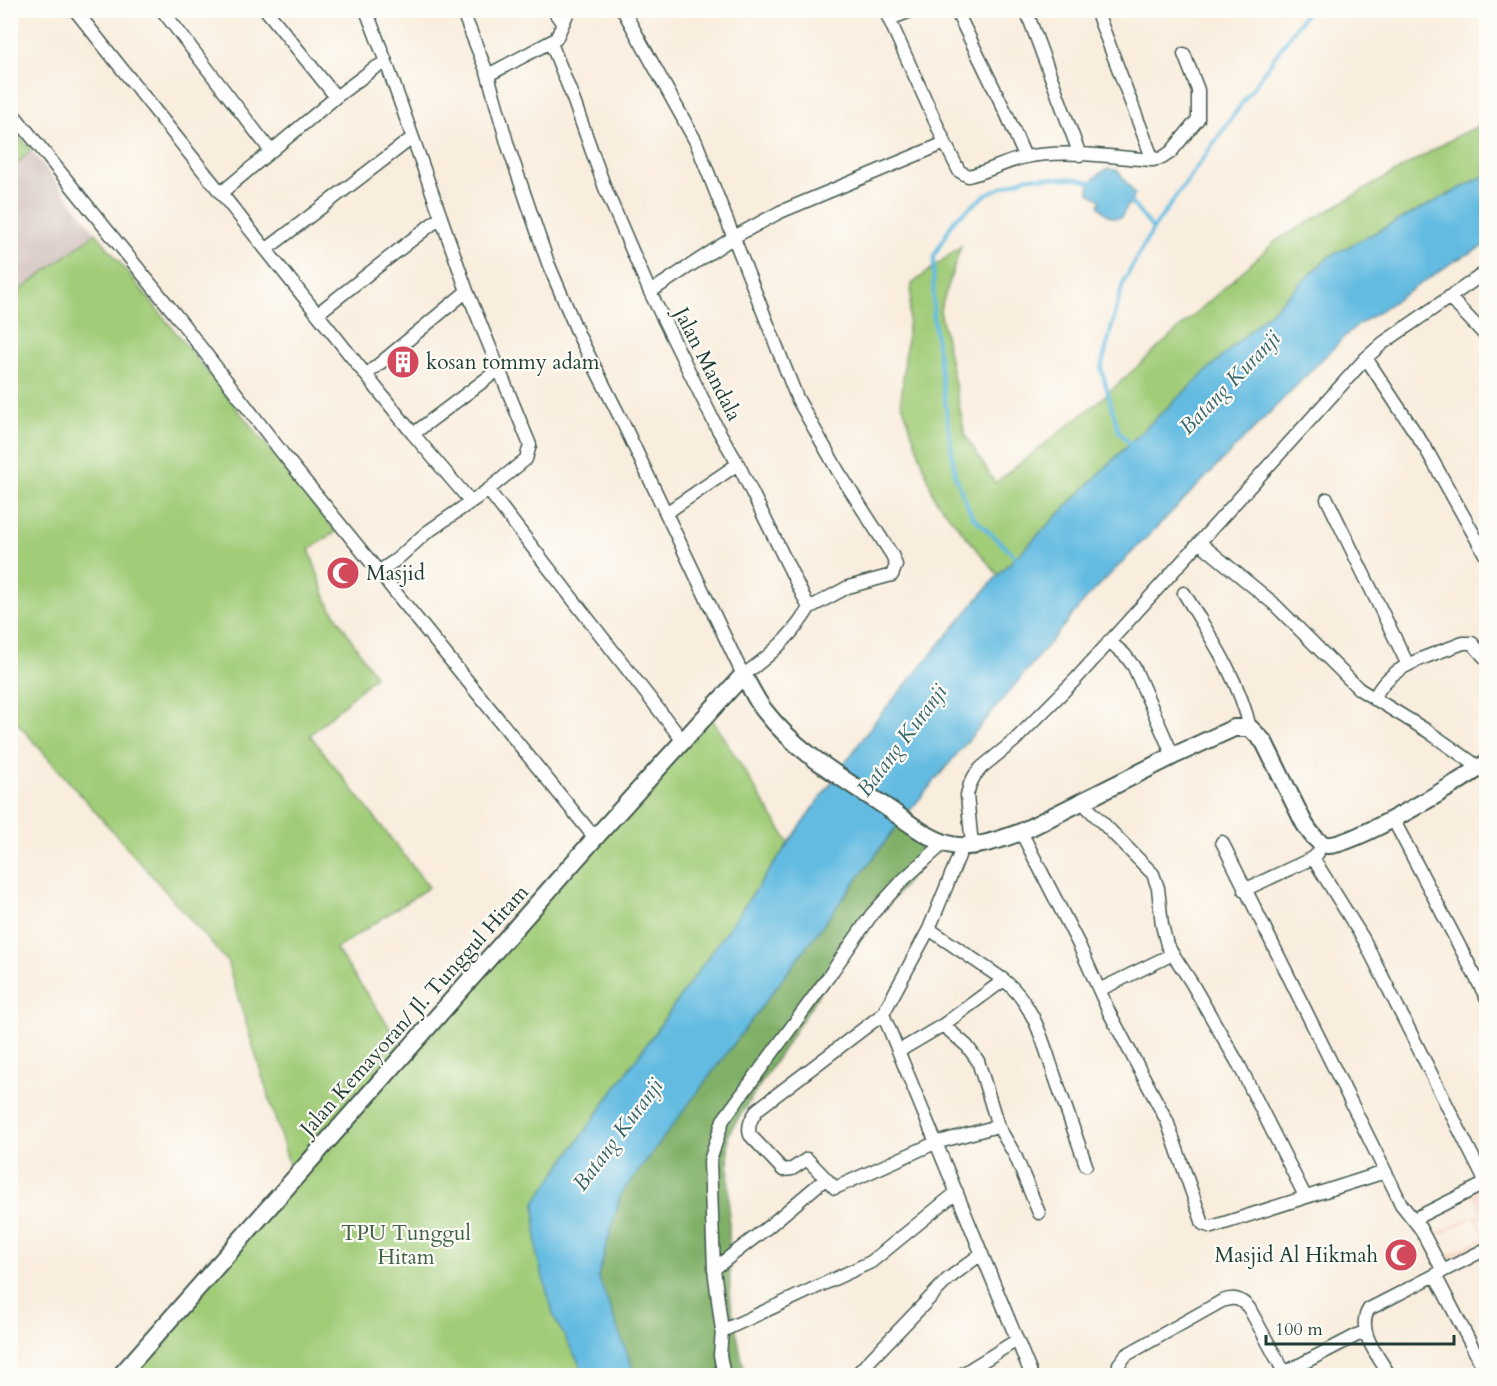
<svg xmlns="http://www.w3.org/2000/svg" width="1497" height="1386" font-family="Cardo,serif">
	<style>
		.built { fill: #f5d3c1; fill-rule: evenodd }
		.industrial { fill: #d1c0bc }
		.green { fill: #a1cc78; stroke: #608456; stroke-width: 1.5 }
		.forest { fill: #80b068; stroke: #50764e; stroke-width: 1.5 }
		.water { fill: #64bbe1; stroke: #427c8a; stroke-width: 1.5 }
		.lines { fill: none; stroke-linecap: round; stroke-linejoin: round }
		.stream { stroke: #64bbe1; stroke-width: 4 }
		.street-casing { stroke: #40574d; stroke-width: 15 }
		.secondary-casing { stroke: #40574d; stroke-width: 20 }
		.street { stroke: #fff; stroke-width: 12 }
		.secondary { stroke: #fff; stroke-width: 16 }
		.labels { text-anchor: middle; stroke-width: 4.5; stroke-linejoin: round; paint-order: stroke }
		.poi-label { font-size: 21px; fill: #1f3d34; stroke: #fdfcf7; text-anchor: start }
		.street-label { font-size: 21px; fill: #1f3d34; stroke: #fdfcf7 }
		.park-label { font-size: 21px; fill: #406145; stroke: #fdfcf7 }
		.water-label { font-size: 22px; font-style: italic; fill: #346368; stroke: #fdfcf7 }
	</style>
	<rect width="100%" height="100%" fill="#fdfcf7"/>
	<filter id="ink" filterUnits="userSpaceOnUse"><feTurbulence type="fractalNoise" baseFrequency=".0167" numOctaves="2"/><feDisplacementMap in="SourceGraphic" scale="12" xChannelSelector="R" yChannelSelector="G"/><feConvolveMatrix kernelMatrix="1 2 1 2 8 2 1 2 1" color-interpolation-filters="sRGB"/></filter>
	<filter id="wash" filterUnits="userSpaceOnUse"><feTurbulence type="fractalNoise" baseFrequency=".008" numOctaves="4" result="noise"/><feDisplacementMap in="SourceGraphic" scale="24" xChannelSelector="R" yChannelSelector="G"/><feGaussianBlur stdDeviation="1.35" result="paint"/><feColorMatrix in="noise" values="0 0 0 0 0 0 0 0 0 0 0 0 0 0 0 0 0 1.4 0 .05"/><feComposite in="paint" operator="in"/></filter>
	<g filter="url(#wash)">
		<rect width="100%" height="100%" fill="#f9eddd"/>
		<path class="built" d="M 1486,1181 L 1486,1214 L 1479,1218 L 1484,1230 L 1486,1230 L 1486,1240 L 1442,1263 L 1418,1216 ZM 1472,1194 L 1480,1213 L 1436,1233 L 1428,1214 ZM 1474,1218 L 1483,1237 L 1447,1255 L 1437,1236 Z"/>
		<path class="industrial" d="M 31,150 L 96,233 L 11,298 L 11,170 Z"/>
		<path class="green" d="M 1486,123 L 1486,175 L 1330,256 L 1135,438 L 998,575 L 935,499 L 901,401 L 912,284 L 961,246 L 940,310 L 965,435 L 995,483 L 1098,402 L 1277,240 L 1459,135 Z
			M 11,126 L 31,150 L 11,170 L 10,170 Z
			M 96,233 L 336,532 L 309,549 L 328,603 L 375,676 L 310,735 L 429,887 L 336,949 L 404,1048 L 709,714 L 789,843 L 535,1202 L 584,1375 L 127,1376 L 293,1177 L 227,961 L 11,716 L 10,298 Z"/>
		<path class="forest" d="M 897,826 L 934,848 L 828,980 L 728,1134 L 730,1299 L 745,1375 L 635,1375 L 598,1276 L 621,1194 Z"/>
		<path class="water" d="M 1107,169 L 1117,170 L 1135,194 L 1121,217 C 1112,220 1104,213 1099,206 L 1101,200 L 1089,193 C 1088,180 1098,175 1107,169 Z
			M 1486,175 L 1486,245 L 1456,260 L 1351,330 L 1086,599 L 897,826 L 621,1194 L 598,1276 L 635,1375 L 584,1375 L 580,1365 L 554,1317 L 537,1256 L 535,1202 L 875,721 L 998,575 L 1135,438 L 1330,256 Z"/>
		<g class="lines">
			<path class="stream" d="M 1129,200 L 1153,229
				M 1132,446 L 1119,432 L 1101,368 L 1123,283 L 1153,229 L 1308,10
				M 1018,559 L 972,516 L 955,475 L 933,315 L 934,256 L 954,220 L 988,193 L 1028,177 L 1079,179 L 1093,183"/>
		</g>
	</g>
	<g filter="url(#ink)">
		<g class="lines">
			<g class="street-casing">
				<path id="street" d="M 75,10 L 413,434 L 471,502
					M 162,10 L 270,150
					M 266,10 L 336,97 L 373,69 L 386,62
					M 366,10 L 386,62 L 467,291 L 530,445 L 526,459 L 488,490 L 426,533 L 396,560 L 378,572
					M 462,10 L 488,75 L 508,146 L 548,263 L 580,338 L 622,421 L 743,675 C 769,657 793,635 809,608 L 738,464 L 717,428 L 650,292 L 605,188 L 571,93 L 551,43
					M 553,10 L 563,24
					M 623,10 L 696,142 L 797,398 L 838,471 L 892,555 L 896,565 L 892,575 L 848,587 L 809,608
					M 885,10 L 945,143
					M 956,10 L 1007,115 L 1025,157
					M 1026,10 L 1080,155
					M 1096,10 L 1153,160
					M 890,19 L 913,10
					M 488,75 L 556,39 L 569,10
					M 10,110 L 179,319 L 283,454 L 595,838
					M 221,193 L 336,97
					M 267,249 L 412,138
					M 650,292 L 734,237 L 780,212 L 945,143 L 959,171 L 968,176 C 988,172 1006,161 1026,157 C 1067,149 1112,157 1153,160 L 1162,158 L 1171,152 L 1198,119 L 1198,90 L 1184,54
					M 1449,297 L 1486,336
					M 317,314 L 441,217
					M 1366,358 L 1426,449 L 1486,556
					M 366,375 L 467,291
					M 413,434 L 498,370
					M 488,490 L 683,741
					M 1327,499 L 1408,665
					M 666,513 L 738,464
					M 1200,543 L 1273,603 L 1359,689 L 1429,732 L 1480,768
					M 1184,593 C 1210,636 1239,679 1250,728
					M 1109,641 L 1125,655 L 1134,667 L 1173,756
					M 1374,699 C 1389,664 1431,656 1463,643 L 1472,643 L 1486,659
					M 1083,803 L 1153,874 L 1158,888 L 1162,925 L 1167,945 L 1191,982 L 1239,1065 L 1305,1196
					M 1393,819 L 1486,997
					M 1021,832 L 1079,945 L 1109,1012 L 1167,1121 L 1203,1224 L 1212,1227 L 1385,1172
					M 1222,842 L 1395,1191 L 1401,1204 L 1420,1228 L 1443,1271
					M 972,845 L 967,795 L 970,784 L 975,775 L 982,767 L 1014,741 L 1075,680 L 1366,358 L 1383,343 L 1486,272
					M 963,846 L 929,929 L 883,1014 L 758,1109 C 752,1117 747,1125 750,1135 L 783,1170 L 792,1169 L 807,1159 L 835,1188 L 935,1143 L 998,1126 L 1015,1155 L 1039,1213
					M 1313,858 L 1364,940 L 1486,1183
					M 1244,890 L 1313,858 L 1318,853
					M 929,929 L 1004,980 C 1034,1004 1043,1042 1055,1077 C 1065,1106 1076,1136 1086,1165
					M 1099,990 L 1173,954
					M 883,1014 L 1032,1376
					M 943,1025 L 967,1046 L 978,1061 L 998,1126
					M 899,1051 L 943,1025 L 1004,980
					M 1414,1219 L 1486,1183
					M 714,1269 L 768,1227 L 825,1179
					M 1435,1275 L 1486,1373
					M 722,1331 L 871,1262 L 957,1192
					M 724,1376 L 720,1355 L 722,1331 L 714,1269 L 710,1161 L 723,1120 L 829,976 L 872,914 L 904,879 L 944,843
					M 855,1376 L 948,1279 L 981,1254
					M 959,1376 L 1017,1340
					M 1118,1376 L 1119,1364 L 1126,1355 L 1222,1301 C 1234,1297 1240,1298 1249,1308 L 1284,1372
					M 1278,1376 L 1365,1331
					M 1390,1376 C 1379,1357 1355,1330 1369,1309 L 1486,1249"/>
			</g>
			<g class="secondary-casing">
				<path id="secondary" d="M 120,1376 L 595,838 L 743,675 C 750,686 756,700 764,710 C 796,752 844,779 886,807 C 904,819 924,836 945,843 C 968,852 999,840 1021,832 L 1173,756 L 1234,728 L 1250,728 L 1264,742 L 1304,823 C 1309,831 1316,843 1327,845 C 1350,848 1464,780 1486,763"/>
			</g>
			<use href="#street" class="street"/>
			<use href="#secondary" class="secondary"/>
		</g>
	</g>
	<defs>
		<g id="building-disc" transform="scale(1.725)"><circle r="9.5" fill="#d1495b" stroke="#fdfcf7"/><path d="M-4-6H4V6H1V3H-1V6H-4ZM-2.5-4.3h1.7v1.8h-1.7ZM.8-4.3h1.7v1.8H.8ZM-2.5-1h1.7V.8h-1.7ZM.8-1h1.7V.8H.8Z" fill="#fff"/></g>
		<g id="mosque-disc" transform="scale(1.725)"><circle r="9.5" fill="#d1495b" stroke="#fdfcf7"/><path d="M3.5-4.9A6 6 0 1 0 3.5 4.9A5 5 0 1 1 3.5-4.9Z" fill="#fff"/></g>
	</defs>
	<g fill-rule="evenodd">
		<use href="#building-disc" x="403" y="362"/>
		<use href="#mosque-disc" x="343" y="573"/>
		<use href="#mosque-disc" x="1401" y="1255"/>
	</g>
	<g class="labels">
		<g class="poi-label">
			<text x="426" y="369">kosan tommy adam</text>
			<text x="366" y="580">Masjid</text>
			<text x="1378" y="1262" text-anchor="end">Masjid Al Hikmah</text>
		</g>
		<g class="street-label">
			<text transform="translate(708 364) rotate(63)" y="7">Jalan Mandala</text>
			<text transform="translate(414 1010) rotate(-48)" y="7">Jalan Kemayoran/ Jl. Tunggul Hitam</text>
		</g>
		<g class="park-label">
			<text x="406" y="1240">TPU Tunggul<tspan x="406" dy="24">Hitam</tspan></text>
		</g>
		<g class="water-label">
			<text transform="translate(1229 382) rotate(-46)" y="8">Batang Kuranji</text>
			<text transform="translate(901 740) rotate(-53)" y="8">Batang Kuranji</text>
			<text transform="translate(617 1134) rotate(-53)" y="8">Batang Kuranji</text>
		</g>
	</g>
	<rect width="1497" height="1386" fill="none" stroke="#fdfcf7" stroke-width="36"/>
	<path d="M1266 1335v9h188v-9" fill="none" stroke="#1f3d34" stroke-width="3"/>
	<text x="1275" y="1335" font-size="18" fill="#1f3d34" stroke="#fdfcf7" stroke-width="4.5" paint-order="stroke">100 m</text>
</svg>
